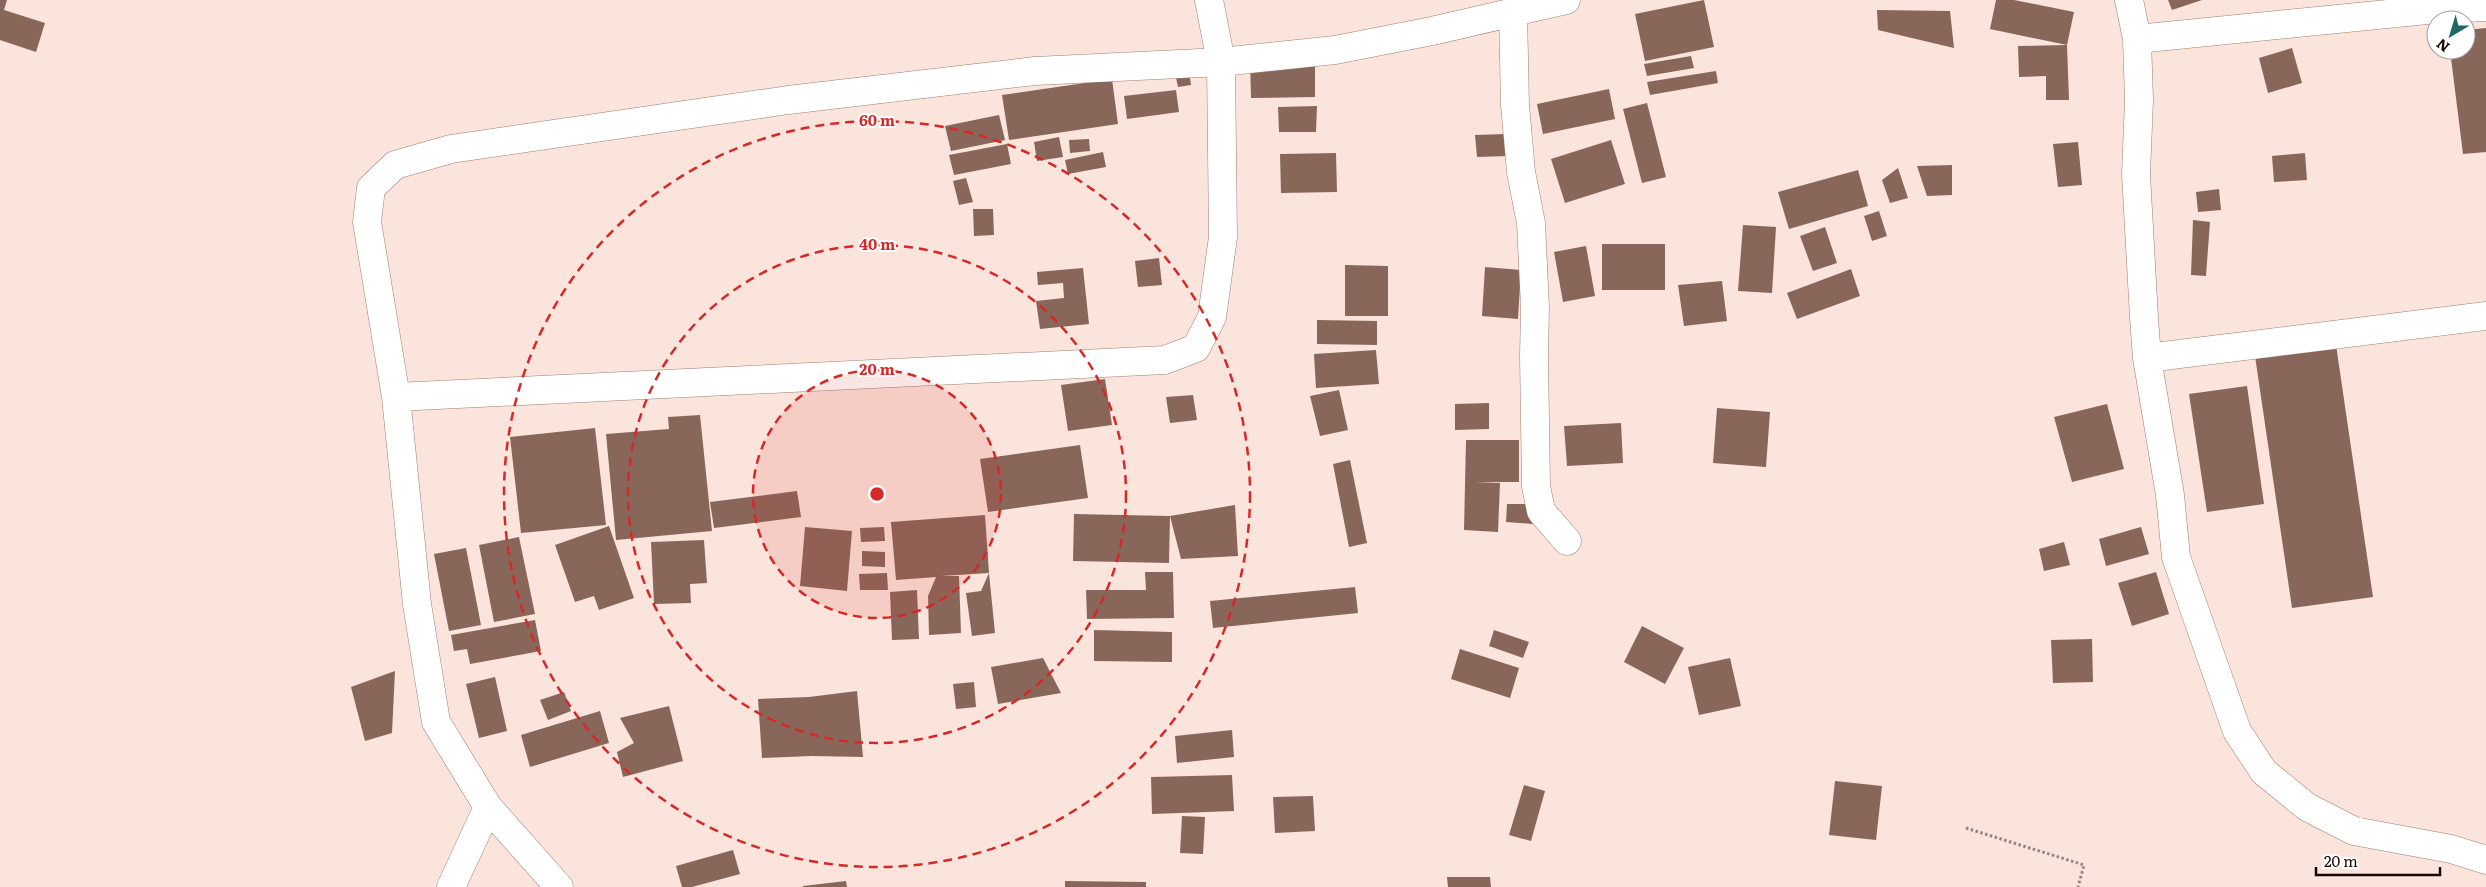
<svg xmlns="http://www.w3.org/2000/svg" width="2486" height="887" font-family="Literata,serif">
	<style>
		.building { fill: #88675a }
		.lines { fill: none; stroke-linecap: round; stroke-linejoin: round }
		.minor-casing { stroke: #a07e71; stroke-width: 29 }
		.path { stroke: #96837d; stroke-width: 3; stroke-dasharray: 2.5 2.5; stroke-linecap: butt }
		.minor { stroke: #fff; stroke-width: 28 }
		.ring { fill: none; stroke: #d62828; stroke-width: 2.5; stroke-dasharray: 9 6 }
		.centre { fill: #d62828; stroke: #fff; stroke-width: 2.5 }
		.ring-label { font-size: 15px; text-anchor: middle; font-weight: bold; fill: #d62828; stroke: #fff; stroke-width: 4; stroke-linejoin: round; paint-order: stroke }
	</style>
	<rect width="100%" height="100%" fill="#fbe4db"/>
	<path class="building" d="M 0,0 L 7,0 L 4,10 L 45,23 L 36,52 L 0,40 Z
		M 1704,0 L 1714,47 L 1645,61 L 1635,14 Z
		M 1996,0 L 2014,0 L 2074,12 L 2067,45 L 1990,29 Z
		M 2168,0 L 2202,0 L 2172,10 Z
		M 1877,10 L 1950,11 L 1954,48 L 1878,30 Z
		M 2486,28 L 2486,152 L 2463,154 L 2450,50 L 2466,50 L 2466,30 Z
		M 2067,45 L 2069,100 L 2046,100 L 2046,76 L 2019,77 L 2018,46 Z
		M 2292,48 L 2302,83 L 2268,93 L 2259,58 Z
		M 1691,56 L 1694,68 L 1647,76 L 1644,64 Z
		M 1315,60 L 1315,97 L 1251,98 L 1250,61 Z
		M 1189,71 L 1191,85 L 1178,87 L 1175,73 Z
		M 1716,71 L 1718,83 L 1650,95 L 1647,82 Z
		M 1112,79 L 1118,124 L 1009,140 L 1002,95 Z
		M 1609,89 L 1615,119 L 1543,134 L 1537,104 Z
		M 1176,90 L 1179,112 L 1127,119 L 1124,96 Z
		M 1647,103 L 1666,177 L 1642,183 L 1623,109 Z
		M 1317,106 L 1316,132 L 1279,132 L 1278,107 Z
		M 999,115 L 1005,140 L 951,151 L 945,126 Z
		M 1506,134 L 1507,156 L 1477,157 L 1475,135 Z
		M 1059,137 L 1063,157 L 1037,161 L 1034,142 Z
		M 1089,139 L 1090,151 L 1070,153 L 1069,140 Z
		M 1611,140 L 1625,184 L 1565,203 L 1551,159 Z
		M 2078,142 L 2082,185 L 2058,187 L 2053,144 Z
		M 1007,144 L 1011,164 L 954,175 L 949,155 Z
		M 1103,152 L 1106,167 L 1068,174 L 1065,160 Z
		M 1336,153 L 1337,192 L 1281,193 L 1280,154 Z
		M 2305,153 L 2307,180 L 2274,182 L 2272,156 Z
		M 1952,165 L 1952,195 L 1927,196 L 1917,166 Z
		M 1898,168 L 1908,198 L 1890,203 L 1882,180 Z
		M 1858,170 L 1868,206 L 1789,229 L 1778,192 Z
		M 966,178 L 973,202 L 959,205 L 953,181 Z
		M 2219,189 L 2221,210 L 2198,212 L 2196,192 Z
		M 973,209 L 993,209 L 994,235 L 974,236 Z
		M 1879,211 L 1887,236 L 1872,241 L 1864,216 Z
		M 2193,220 L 2210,222 L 2206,276 L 2191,275 Z
		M 1743,225 L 1776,227 L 1772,293 L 1738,291 Z
		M 1825,227 L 1837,263 L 1813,271 L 1800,236 Z
		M 1602,244 L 1665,244 L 1665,290 L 1602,290 Z
		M 1586,246 L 1595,296 L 1563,302 L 1554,252 Z
		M 1159,258 L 1162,285 L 1138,287 L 1135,261 Z
		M 1345,265 L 1388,266 L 1388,316 L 1345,316 Z
		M 1485,267 L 1521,270 L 1518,319 L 1482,316 Z
		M 1083,268 L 1089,324 L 1040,329 L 1036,301 L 1064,298 L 1063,283 L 1038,285 L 1037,272 Z
		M 1851,269 L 1860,296 L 1797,319 L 1787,293 Z
		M 1722,281 L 1727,321 L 1684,326 L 1678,285 Z
		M 1317,320 L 1377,321 L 1377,345 L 1317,344 Z
		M 2336,345 L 2373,597 L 2292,608 L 2255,356 Z
		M 1376,350 L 1379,384 L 1316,388 L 1314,354 Z
		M 1105,379 L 1112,425 L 1068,431 L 1061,385 Z
		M 2247,386 L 2264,504 L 2207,512 L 2189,394 Z
		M 1339,390 L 1348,430 L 1320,436 L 1310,396 Z
		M 1193,395 L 1197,420 L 1170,423 L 1166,397 Z
		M 1489,403 L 1489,429 L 1455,430 L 1455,404 Z
		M 2107,404 L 2124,469 L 2072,482 L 2054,417 Z
		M 1717,408 L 1770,412 L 1766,467 L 1713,463 Z
		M 700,415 L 712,531 L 616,540 L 606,434 L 669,429 L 668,417 Z
		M 1621,423 L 1623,463 L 1567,466 L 1564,426 Z
		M 595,428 L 606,525 L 521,533 L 510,437 Z
		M 1466,440 L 1519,440 L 1519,482 L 1475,482 L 1500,483 L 1498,532 L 1464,530 Z
		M 1080,445 L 1088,498 L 988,512 L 980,459 Z
		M 1350,460 L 1367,543 L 1349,547 L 1333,464 Z
		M 797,491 L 801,517 L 714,528 L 710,502 Z
		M 1507,504 L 1527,504 L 1533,524 L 1506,522 Z
		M 1235,505 L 1238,556 L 1181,559 L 1170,516 Z
		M 1074,514 L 1170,516 L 1169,563 L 1073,561 Z
		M 985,515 L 989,573 L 941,576 L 959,576 L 961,633 L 929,635 L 928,596 L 936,577 L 896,580 L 891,522 Z
		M 609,526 L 634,598 L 599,610 L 594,596 L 575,602 L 555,545 Z
		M 805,527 L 852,531 L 847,591 L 800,586 Z
		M 884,527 L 885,541 L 861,542 L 860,528 Z
		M 2141,527 L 2149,554 L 2106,566 L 2099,539 Z
		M 519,537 L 535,614 L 494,622 L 479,545 Z
		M 704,540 L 707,583 L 690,584 L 691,603 L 654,604 L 651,542 Z
		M 2064,542 L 2070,565 L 2044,571 L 2039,549 Z
		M 466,548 L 481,625 L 449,631 L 434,554 Z
		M 862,551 L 885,552 L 885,567 L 862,566 Z
		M 1145,572 L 1173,572 L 1174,618 L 1087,619 L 1086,590 L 1146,590 Z
		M 2156,572 L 2169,614 L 2132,626 L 2118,583 Z
		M 887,573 L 888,590 L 860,590 L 859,574 Z
		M 989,573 L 995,633 L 972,636 L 966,593 L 981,591 Z
		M 1355,587 L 1358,613 L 1213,628 L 1210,601 Z
		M 917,590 L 919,639 L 892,640 L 890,592 Z
		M 535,620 L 541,651 L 470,664 L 467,649 L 454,651 L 451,635 Z
		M 1642,626 L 1684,648 L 1665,684 L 1624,662 Z
		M 1094,630 L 1172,632 L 1172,662 L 1094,661 Z
		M 1494,630 L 1529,642 L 1523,658 L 1489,646 Z
		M 2092,639 L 2093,682 L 2053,683 L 2051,640 Z
		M 1460,649 L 1519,668 L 1510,698 L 1451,679 Z
		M 1043,658 L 1061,693 L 998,704 L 991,667 Z
		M 1730,658 L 1741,706 L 1699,715 L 1688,667 Z
		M 395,671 L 392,733 L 365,741 L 351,687 Z
		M 495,677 L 507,731 L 479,738 L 466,684 Z
		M 974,682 L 976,707 L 956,709 L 953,684 Z
		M 857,691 L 863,757 L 812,756 L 762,758 L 758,699 L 809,697 Z
		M 564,692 L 571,711 L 548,720 L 540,700 Z
		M 669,706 L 683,761 L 623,777 L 617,752 L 634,743 L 620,718 Z
		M 600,711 L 609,743 L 530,767 L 521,735 Z
		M 1232,730 L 1234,757 L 1177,763 L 1175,736 Z
		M 1232,775 L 1234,811 L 1152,814 L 1151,777 Z
		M 1835,781 L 1882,786 L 1876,840 L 1829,835 Z
		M 1524,785 L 1545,791 L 1531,841 L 1509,835 Z
		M 1313,796 L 1315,831 L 1275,833 L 1273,797 Z
		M 1182,816 L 1205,817 L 1203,854 L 1180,853 Z
		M 733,850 L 740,874 L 692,887 L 682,887 L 676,866 Z
		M 1447,877 L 1490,877 L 1491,887 L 1448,887 Z
		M 846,881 L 847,887 L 803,887 L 803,886 Z
		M 1065,881 L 1146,882 L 1146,887 L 1065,887 Z"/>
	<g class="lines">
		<g class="minor-casing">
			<path id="minor" d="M 2129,0 L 2137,39 L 2139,100 L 2136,174 L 2144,318 L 2147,358 L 2170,495 L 2176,557 L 2237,731 L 2264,772 L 2307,807 L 2354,831 L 2451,849 L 2486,860
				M 1513,12 L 1515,105 L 1521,172 L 1531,223 L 1535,307 L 1534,356 L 1536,486 L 1541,511 L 1567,541
				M 2137,39 L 2427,10 L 2486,7
				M 2147,358 L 2486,316
				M 396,397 L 1165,360 L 1196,348 L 1212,317 L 1223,237 L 1221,62 L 1209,0
				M 451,887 L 488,807
				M 559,887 L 488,807 L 436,722 L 417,604 L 396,397 L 367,222 L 371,188 L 395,165 L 451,149 L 788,100 L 1035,71 L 1221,62 L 1335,50 L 1432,31 L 1566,0"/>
		</g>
		<path class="path" d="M 1966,828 L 2084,865 L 2078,887"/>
		<use href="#minor" class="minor"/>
	</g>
	<circle cx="877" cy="494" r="124" fill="#d62828" fill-opacity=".12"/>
	<g class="ring">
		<circle cx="877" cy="494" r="124"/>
		<circle cx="877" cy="494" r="249"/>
		<circle cx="877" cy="494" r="373"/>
	</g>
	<circle cx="877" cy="494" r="8" class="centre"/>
	<g class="ring-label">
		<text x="877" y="126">60 m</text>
		<text x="877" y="250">40 m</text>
		<text x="877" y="375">20 m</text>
	</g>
	<g transform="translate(2451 35) rotate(218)"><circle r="24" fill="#ffffff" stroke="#a19d9b"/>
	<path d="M0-4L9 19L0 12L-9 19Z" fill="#206a63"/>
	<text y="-8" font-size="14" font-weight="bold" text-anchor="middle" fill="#150905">N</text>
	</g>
	<path d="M2316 867v8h124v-8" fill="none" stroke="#150905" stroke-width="2.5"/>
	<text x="2324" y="867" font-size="15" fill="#150905" stroke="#ffffff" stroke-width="4" paint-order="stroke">20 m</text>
</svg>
